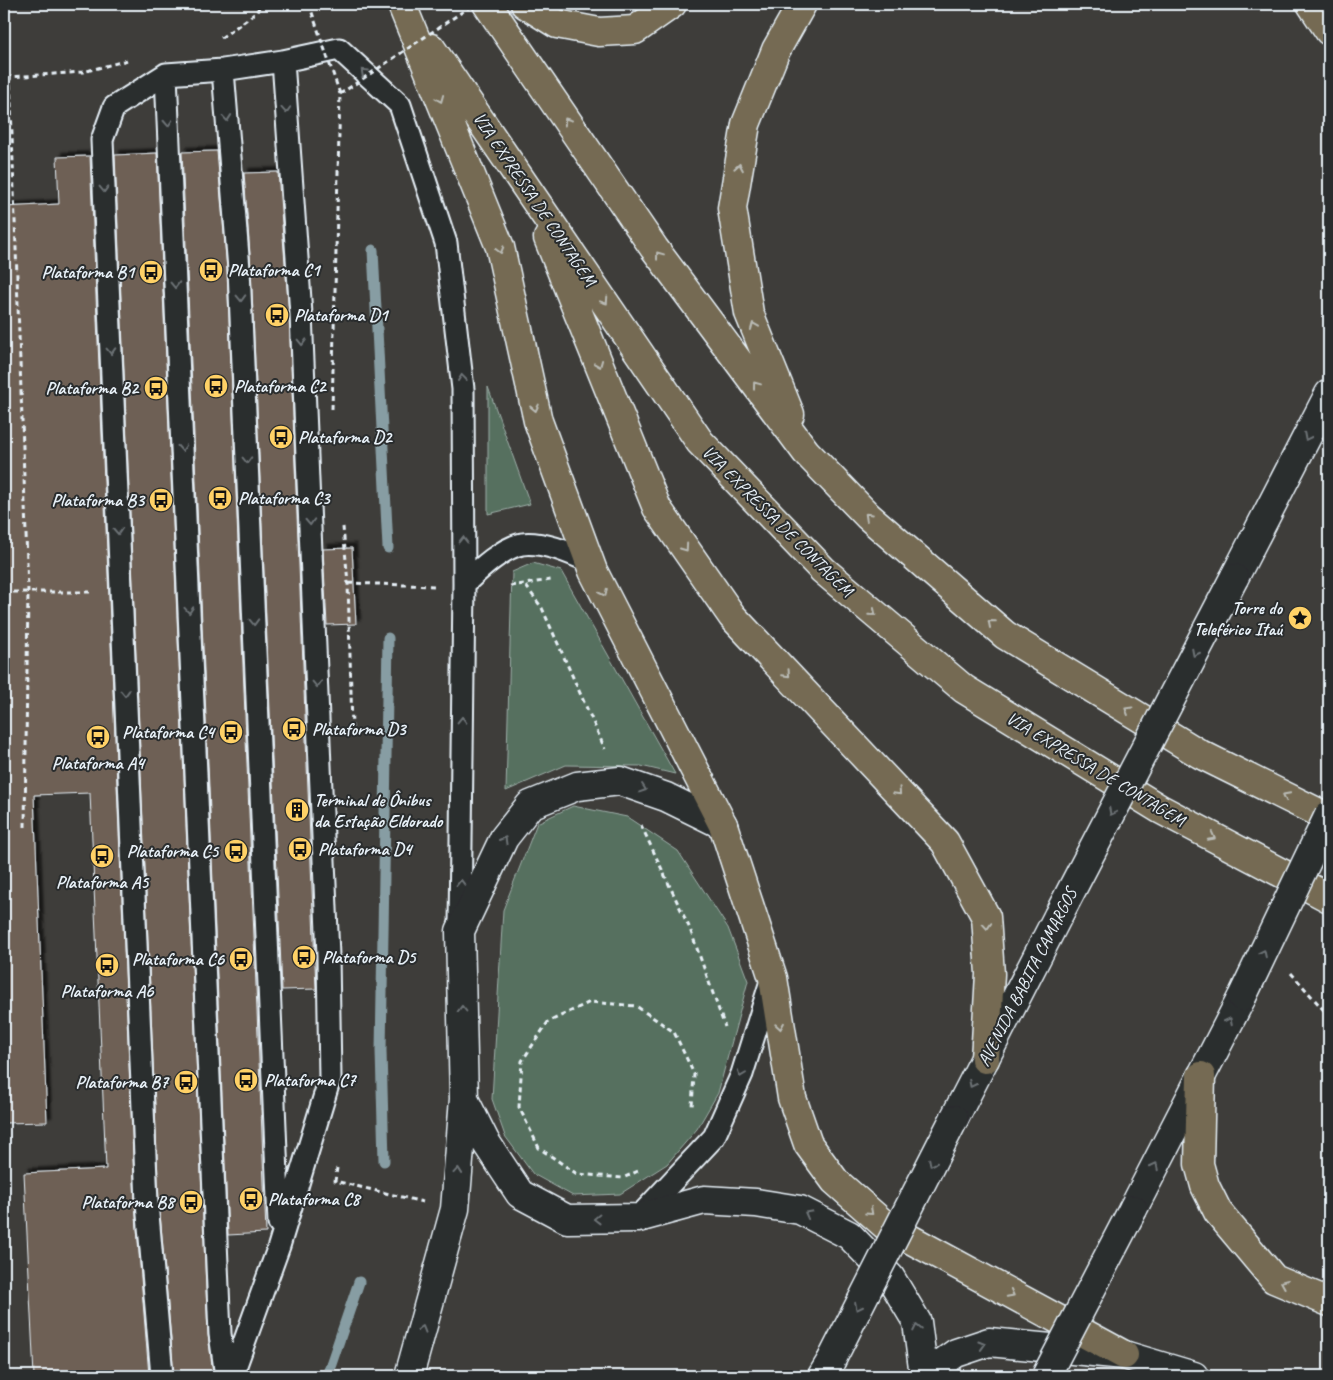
<svg xmlns="http://www.w3.org/2000/svg" width="1333" height="1380" font-family="Caveat,sans-serif">
	<style>
		.green { fill: #56705e; stroke: #9fb0ab }
		.lines { fill: none; stroke-linecap: round; stroke-linejoin: round }
		.stream { stroke: #879da3; stroke-width: 11 }
		.building { fill: #6e6155; stroke: #e8f1f8; filter: url(#shadow) }
		.service-casing { stroke: #e8f1f8; stroke-width: 25 }
		.secondary-casing { stroke: #e8f1f8; stroke-width: 31 }
		.trunk-casing { stroke: #e8f1f8; stroke-width: 31 }
		.path { stroke: #e8f1f8; stroke-width: 3; stroke-dasharray: 5 4; stroke-linecap: butt }
		.service { stroke: #2a2d2e; stroke-width: 21 }
		.secondary { stroke: #2a2d2e; stroke-width: 28 }
		.trunk { stroke: #746b52; stroke-width: 28 }
		.secondary-bridge-casing { stroke: #e8f1f8; stroke-width: 31; stroke-linecap: butt }
		.path-bridge { stroke: #e8f1f8; stroke-width: 3; stroke-dasharray: 5 4; stroke-linecap: butt }
		.secondary-bridge { stroke: #2a2d2e; stroke-width: 28 }
		.oneway { stroke: #6c7275 }
		.oneway2 { stroke: #babbb6 }
		.labels { text-anchor: middle; stroke-width: 4; stroke-linejoin: round; paint-order: stroke }
		.street-label { font-size: 18px; fill: #e8f1f8; stroke: #2a2d2e }
		.poi-label { font-size: 18px; font-weight: bold; fill: #e8f1f8; stroke: #2a2d2e; text-anchor: start }
	</style>
	<defs>
		<filter id="shadow"><feDropShadow dx="4.5" dy="-4.5" stdDeviation="1" flood-color="#0009"/></filter>
	</defs>
	<rect width="100%" height="100%" fill="#3e3d3a"/>
	<filter id="ink" filterUnits="userSpaceOnUse"><feTurbulence type="fractalNoise" baseFrequency=".02" numOctaves="2"/><feDisplacementMap in="SourceGraphic" scale="10" xChannelSelector="R" yChannelSelector="G"/><feConvolveMatrix kernelMatrix="1 2 1 2 8 2 1 2 1" color-interpolation-filters="sRGB"/></filter>
	<g filter="url(#ink)">
		<path class="green" d="M 488,387 L 530,504 L 488,514 Z
			M 533,563 L 561,571 L 675,774 L 641,766 L 566,765 L 506,791 L 512,572 Z
			M 573,806 L 627,817 L 678,851 L 728,928 L 748,981 L 718,1093 L 697,1129 L 667,1164 L 620,1194 L 573,1196 L 533,1174 L 505,1136 L 492,1099 L 503,910 L 537,823 Z"/>
		<g class="lines">
			<path class="stream" d="M 373,250 L 388,548
				M 384,1161 L 381,1051 L 388,638
				M 327,1376 L 359,1282"/>
		</g>
		<path class="building" d="M 217,151 L 227,270 L 266,1233 L 228,1235 L 182,152 Z
			M 157,153 L 208,1335 L 213,1373 L 174,1374 L 159,1202 L 115,155 Z
			M 90,156 L 135,1204 L 149,1375 L 34,1376 L 24,1173 L 106,1169 L 90,793 L 34,795 L 47,1122 L 4,1123 L 4,207 L 59,204 L 57,157 Z
			M 278,172 L 289,315 L 316,989 L 282,990 L 251,268 L 244,173 Z
			M 352,548 L 356,624 L 327,625 L 323,549 Z"/>
		<g class="lines">
			<g class="service-casing">
				<path id="service" d="M 223,70 L 239,269 L 279,1223
					M 166,74 L 220,1334 L 226,1376
					M 464,584 C 479,570 502,548 522,544 C 543,541 571,553 590,562
					M 638,1218 L 714,1137 L 742,1074 L 772,978
					M 162,1376 L 147,1203 L 102,140 L 114,107 L 166,74 L 223,70 L 283,61 L 339,49 L 400,105 L 446,243 L 463,389 L 464,584 L 460,926
					M 232,1376 L 279,1246 L 330,1078 L 328,956 L 301,314 L 283,61"/>
			</g>
			<g class="secondary-casing">
				<path id="secondary" d="M 1234,578 L 1329,394
					M 465,1101 L 485,1141 L 520,1194 L 567,1219 L 638,1218 L 704,1200 L 756,1203 L 800,1210 L 849,1235 L 890,1277 L 917,1322 L 924,1376
					M 954,1119 L 1058,916
					M 1133,1209 L 1242,997
					M 409,1376 L 455,1209 L 464,1099 L 460,931 L 504,838 L 530,805 L 577,786 L 620,781 L 666,797 L 723,825
					M 822,1376 L 831,1361
					M 924,1376 L 956,1353 L 989,1342 L 1124,1355 L 1194,1376"/>
			</g>
			<g class="trunk-casing">
				<path id="trunk" d="M 487,4 L 654,248 L 806,452 L 868,516 L 1005,635 L 1200,754 L 1329,818
					M 525,4 L 557,24 L 599,32 L 635,30 L 672,4
					M 1311,4 L 1329,31
					M 402,5 L 500,247 L 538,421 L 593,571 L 723,825 L 773,978 L 792,1098 L 808,1144 L 835,1181 L 886,1226 L 1124,1355
					M 431,48 L 700,442 L 823,570 L 964,689 L 1160,809 L 1329,898
					M 548,238 L 657,508 L 732,616 L 945,842 L 986,917 L 990,974 L 985,1059
					M 790,414 L 749,313 L 732,208 L 746,124 L 776,50 L 802,4
					M 1201,1076 L 1199,1164 L 1205,1186 L 1218,1212 L 1274,1279 L 1329,1302"/>
			</g>
			<path class="path" d="M 221,38 L 257,12 L 260,4
				M 343,527 L 348,583 L 352,728
				M 348,583 L 434,586
				M 510,586 L 551,580
				M 526,586 L 542,608 L 605,749
				M 4,592 L 92,592
				M 641,825 L 690,929 L 725,1027
				M 25,827 L 28,591 L 10,77 L 83,72 L 128,60
				M 1291,973 L 1329,1016
				M 337,1168 L 335,1181 L 423,1202
				M 638,1171 L 623,1178 L 577,1174 L 539,1148 L 519,1107 L 522,1061 L 548,1022 L 590,1002 L 636,1006 L 674,1032 L 694,1074 L 692,1107"/>
			<use href="#service" class="service"/>
			<use href="#secondary" class="secondary"/>
			<use href="#trunk" class="trunk"/>
			<g class="secondary-bridge-casing">
				<path id="secondary-bridge" d="M 1058,916 L 1234,578
					M 1242,997 L 1329,815
					M 831,1361 L 954,1119
					M 1046,1376 L 1133,1209"/>
			</g>
			<path class="path-bridge" d="M 309,4 L 340,94
				M 332,409 L 340,94 L 474,4"/>
			<use href="#secondary-bridge" class="secondary-bridge"/>
		</g>
		<defs><path id="oneway-chevron" d="M-2-3.5L2.5 0L-2 3.5" fill="none" stroke-width="1.6" stroke-linecap="round" stroke-linejoin="round" transform="scale(1.25)"/></defs>
		<g class="oneway">
			<use href="#oneway-chevron" transform="translate(364 72) rotate(-137)"/>
			<use href="#oneway-chevron" transform="translate(286 110) rotate(86)"/>
			<use href="#oneway-chevron" transform="translate(227 118) rotate(85)"/>
			<use href="#oneway-chevron" transform="translate(168 123) rotate(87)"/>
			<use href="#oneway-chevron" transform="translate(104 189) rotate(88)"/>
			<use href="#oneway-chevron" transform="translate(175 285) rotate(88)"/>
			<use href="#oneway-chevron" transform="translate(241 298) rotate(88)"/>
			<use href="#oneway-chevron" transform="translate(302 342) rotate(88)"/>
			<use href="#oneway-chevron" transform="translate(111 351) rotate(88)"/>
			<use href="#oneway-chevron" transform="translate(462 378) rotate(-97)"/>
			<use href="#oneway-chevron" transform="translate(1307 437) rotate(117)"/>
			<use href="#oneway-chevron" transform="translate(182 448) rotate(87)"/>
			<use href="#oneway-chevron" transform="translate(247 460) rotate(88)"/>
			<use href="#oneway-chevron" transform="translate(310 522) rotate(87)"/>
			<use href="#oneway-chevron" transform="translate(118 531) rotate(87)"/>
			<use href="#oneway-chevron" transform="translate(463 540) rotate(-90)"/>
			<use href="#oneway-chevron" transform="translate(189 610) rotate(86)"/>
			<use href="#oneway-chevron" transform="translate(254 622) rotate(88)"/>
			<use href="#oneway-chevron" transform="translate(1195 653) rotate(117)"/>
			<use href="#oneway-chevron" transform="translate(317 684) rotate(88)"/>
			<use href="#oneway-chevron" transform="translate(125 693) rotate(88)"/>
			<use href="#oneway-chevron" transform="translate(462 720) rotate(-89)"/>
			<use href="#oneway-chevron" transform="translate(643 789) rotate(19)"/>
			<use href="#oneway-chevron" transform="translate(1112 812) rotate(117)"/>
			<use href="#oneway-chevron" transform="translate(504 840) rotate(-60)"/>
			<use href="#oneway-chevron" transform="translate(461 883) rotate(-89)"/>
			<use href="#oneway-chevron" transform="translate(1263 953) rotate(-64)"/>
			<use href="#oneway-chevron" transform="translate(462 1009) rotate(-91)"/>
			<use href="#oneway-chevron" transform="translate(1229 1021) rotate(-63)"/>
			<use href="#oneway-chevron" transform="translate(741 1074) rotate(111)"/>
			<use href="#oneway-chevron" transform="translate(972 1084) rotate(117)"/>
			<use href="#oneway-chevron" transform="translate(932 1163) rotate(117)"/>
			<use href="#oneway-chevron" transform="translate(1155 1166) rotate(-63)"/>
			<use href="#oneway-chevron" transform="translate(458 1171) rotate(-85)"/>
			<use href="#oneway-chevron" transform="translate(808 1214) rotate(-152)"/>
			<use href="#oneway-chevron" transform="translate(597 1219) rotate(179)"/>
			<use href="#oneway-chevron" transform="translate(858 1307) rotate(117)"/>
			<use href="#oneway-chevron" transform="translate(917 1328) rotate(-102)"/>
			<use href="#oneway-chevron" transform="translate(422 1329) rotate(-74)"/>
			<use href="#oneway-chevron" transform="translate(982 1345) rotate(-17)"/>
		</g>
		<g class="oneway2">
			<use href="#oneway-chevron" transform="translate(440 99) rotate(68)"/>
			<use href="#oneway-chevron" transform="translate(567 121) rotate(-125)"/>
			<use href="#oneway-chevron" transform="translate(739 167) rotate(-80)"/>
			<use href="#oneway-chevron" transform="translate(500 250) rotate(74)"/>
			<use href="#oneway-chevron" transform="translate(659 255) rotate(-127)"/>
			<use href="#oneway-chevron" transform="translate(605 301) rotate(56)"/>
			<use href="#oneway-chevron" transform="translate(754 326) rotate(-112)"/>
			<use href="#oneway-chevron" transform="translate(599 364) rotate(68)"/>
			<use href="#oneway-chevron" transform="translate(756 385) rotate(-127)"/>
			<use href="#oneway-chevron" transform="translate(535 408) rotate(78)"/>
			<use href="#oneway-chevron" transform="translate(868 516) rotate(-137)"/>
			<use href="#oneway-chevron" transform="translate(685 548) rotate(55)"/>
			<use href="#oneway-chevron" transform="translate(604 593) rotate(63)"/>
			<use href="#oneway-chevron" transform="translate(873 613) rotate(40)"/>
			<use href="#oneway-chevron" transform="translate(991 623) rotate(-139)"/>
			<use href="#oneway-chevron" transform="translate(787 674) rotate(47)"/>
			<use href="#oneway-chevron" transform="translate(1128 710) rotate(-149)"/>
			<use href="#oneway-chevron" transform="translate(898 792) rotate(47)"/>
			<use href="#oneway-chevron" transform="translate(1286 796) rotate(-153)"/>
			<use href="#oneway-chevron" transform="translate(1212 837) rotate(28)"/>
			<use href="#oneway-chevron" transform="translate(987 926) rotate(86)"/>
			<use href="#oneway-chevron" transform="translate(780 1026) rotate(81)"/>
			<use href="#oneway-chevron" transform="translate(870 1212) rotate(42)"/>
			<use href="#oneway-chevron" transform="translate(1284 1283) rotate(-157)"/>
			<use href="#oneway-chevron" transform="translate(1011 1294) rotate(28)"/>
		</g>
	</g>
	<defs>
		<g id="bus-disc" transform="scale(1.25)"><circle r="9.5" fill="#ffd166" stroke="#2a2d2e"/><path d="M-5-6H5V4H4V6H2V4H-2V6H-4V4H-5ZM-3.5-4V0h7V-4ZM-3.5 1.2v1.5H-2V1.2ZM2 1.2v1.5H3.5V1.2Z" fill="#111"/></g>
		<g id="sight-disc" transform="scale(1.25)"><circle r="9.5" fill="#ffd166" stroke="#2a2d2e"/><path d="M0-6L1.8-2.2L6-1.7L2.9 1.2L3.7 5.4L0 3.3L-3.7 5.4L-2.9 1.2L-6-1.7L-1.8-2.2Z" fill="#111"/></g>
		<g id="building-disc" transform="scale(1.25)"><circle r="9.5" fill="#ffd166" stroke="#2a2d2e"/><path d="M-4-6H4V6H1V3H-1V6H-4ZM-2.5-4.3h1.7v1.8h-1.7ZM.8-4.3h1.7v1.8H.8ZM-2.5-1h1.7V.8h-1.7ZM.8-1h1.7V.8H.8Z" fill="#111"/></g>
	</defs>
	<g fill-rule="evenodd">
		<use href="#bus-disc" x="211" y="270"/>
		<use href="#bus-disc" x="151" y="272"/>
		<use href="#bus-disc" x="277" y="315"/>
		<use href="#bus-disc" x="216" y="386"/>
		<use href="#bus-disc" x="156" y="388"/>
		<use href="#bus-disc" x="281" y="437"/>
		<use href="#bus-disc" x="220" y="498"/>
		<use href="#bus-disc" x="161" y="500"/>
		<use href="#sight-disc" x="1300" y="618"/>
		<use href="#bus-disc" x="294" y="729"/>
		<use href="#bus-disc" x="231" y="732"/>
		<use href="#bus-disc" x="98" y="737"/>
		<use href="#building-disc" x="297" y="810"/>
		<use href="#bus-disc" x="300" y="849"/>
		<use href="#bus-disc" x="236" y="851"/>
		<use href="#bus-disc" x="102" y="856"/>
		<use href="#bus-disc" x="304" y="957"/>
		<use href="#bus-disc" x="241" y="959"/>
		<use href="#bus-disc" x="107" y="965"/>
		<use href="#bus-disc" x="246" y="1080"/>
		<use href="#bus-disc" x="186" y="1082"/>
		<use href="#bus-disc" x="251" y="1199"/>
		<use href="#bus-disc" x="191" y="1202"/>
	</g>
	<g class="labels">
		<g class="street-label">
			<text transform="translate(535 199) rotate(56)" y="6">VIA EXPRESSA DE CONTAGEM</text>
			<text transform="translate(778 521) rotate(45)" y="6">VIA EXPRESSA DE CONTAGEM</text>
			<text transform="translate(1096 769) rotate(31)" y="6">VIA EXPRESSA DE CONTAGEM</text>
			<text transform="translate(1027 977) rotate(-63)" y="6">AVENIDA BABITA CAMARGOS</text>
		</g>
		<g class="poi-label">
			<text x="228" y="276">Plataforma C1</text>
			<text x="134" y="278" text-anchor="end">Plataforma B1</text>
			<text x="294" y="321">Plataforma D1</text>
			<text x="234" y="392">Plataforma C2</text>
			<text x="138" y="394" text-anchor="end">Plataforma B2</text>
			<text x="298" y="443">Plataforma D2</text>
			<text x="238" y="504">Plataforma C3</text>
			<text x="144" y="506" text-anchor="end">Plataforma B3</text>
			<text x="1282" y="614" text-anchor="end">Torre do<tspan x="1282" dy="21">Teleférico Itaú</tspan></text>
			<text x="312" y="735">Plataforma D3</text>
			<text x="214" y="738" text-anchor="end">Plataforma C4</text>
			<text x="98" y="769" text-anchor="middle">Plataforma A4</text>
			<text x="314" y="806">Terminal de Ônibus<tspan x="314" dy="21">da Estação Eldorado</tspan></text>
			<text x="318" y="855">Plataforma D4</text>
			<text x="218" y="857" text-anchor="end">Plataforma C5</text>
			<text x="102" y="888" text-anchor="middle">Plataforma A5</text>
			<text x="322" y="963">Plataforma D5</text>
			<text x="224" y="965" text-anchor="end">Plataforma C6</text>
			<text x="107" y="997" text-anchor="middle">Plataforma A6</text>
			<text x="264" y="1086">Plataforma C7</text>
			<text x="168" y="1088" text-anchor="end">Plataforma B7</text>
			<text x="268" y="1205">Plataforma C8</text>
			<text x="174" y="1208" text-anchor="end">Plataforma B8</text>
		</g>
	</g>
	<rect width="1333" height="1380" fill="none" stroke="#2a2d2e" stroke-width="20"/>
	<rect x="10" y="10" width="1313" height="1360" fill="none" stroke="#e8f1f8" stroke-width="2" filter="url(#ink)"/>
</svg>
